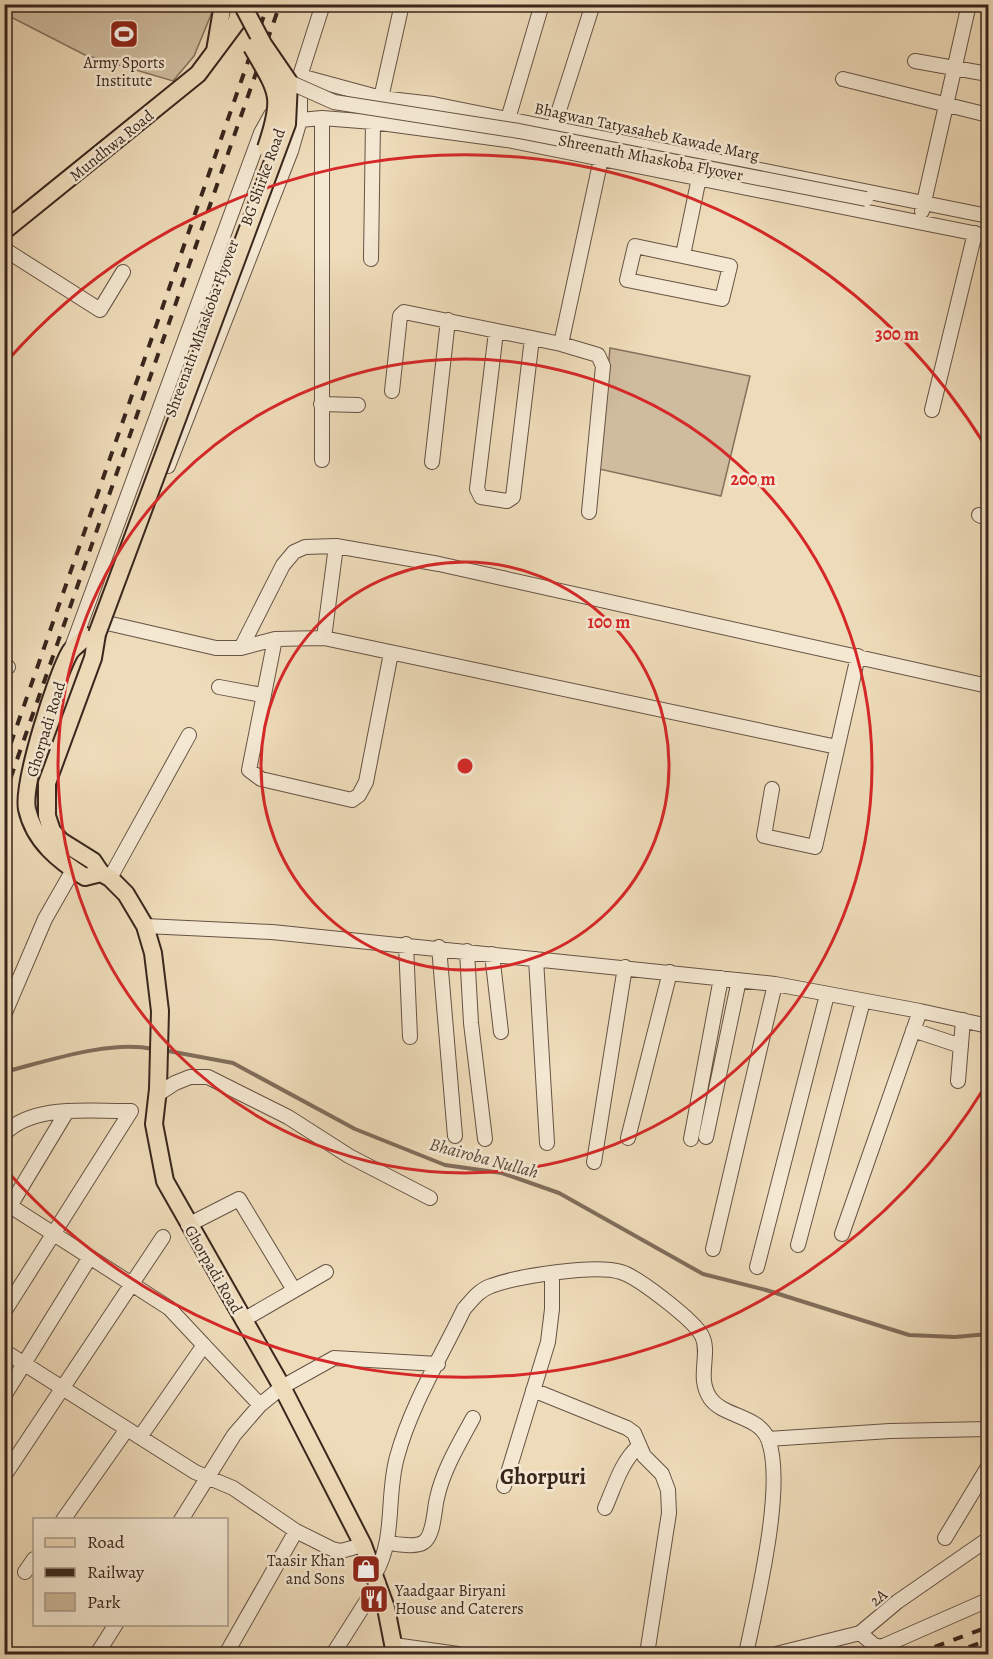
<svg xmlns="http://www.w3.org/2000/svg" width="993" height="1659" font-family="Alegreya,serif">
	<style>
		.green { fill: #cfbc9e; stroke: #84715e; stroke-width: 1.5 }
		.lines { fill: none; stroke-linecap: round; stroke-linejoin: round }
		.stream { stroke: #806d5b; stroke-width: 4 }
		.minor-casing { stroke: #665344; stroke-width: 16 }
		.major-casing { stroke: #39261d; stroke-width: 20 }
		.minor { stroke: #f4e8d2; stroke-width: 14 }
		.major { stroke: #eedbb9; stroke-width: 16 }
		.rail { stroke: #39261d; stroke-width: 4; stroke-dasharray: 10 10; stroke-linecap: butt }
		.minor-bridge-casing { stroke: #665344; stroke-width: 16; stroke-linecap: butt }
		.major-bridge-casing { stroke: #39261d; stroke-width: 20; stroke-linecap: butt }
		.minor-bridge { stroke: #f4e8d2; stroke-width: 14 }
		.major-bridge { stroke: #eedbb9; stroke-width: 16 }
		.ring { fill: none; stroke: #d62828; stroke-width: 3 }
		.labels { text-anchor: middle; stroke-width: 5; stroke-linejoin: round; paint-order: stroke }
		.poi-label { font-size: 16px; fill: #39261d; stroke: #f4e8d2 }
		.street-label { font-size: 16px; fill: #39261d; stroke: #f4e8d2 }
		.water-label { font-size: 18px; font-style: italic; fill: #5d4a3c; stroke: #f4e8d2 }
		.district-label { font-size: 22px; font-weight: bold; fill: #39261d; stroke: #f4e8d2 }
		.centre { fill: #d62828; stroke: #f4e8d2; stroke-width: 3 }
		.ring-label { font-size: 18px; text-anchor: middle; font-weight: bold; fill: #d62828; stroke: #f4e8d2; stroke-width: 5; stroke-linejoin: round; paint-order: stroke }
	</style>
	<rect width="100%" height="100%" fill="#eedbb9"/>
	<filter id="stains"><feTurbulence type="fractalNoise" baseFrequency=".00333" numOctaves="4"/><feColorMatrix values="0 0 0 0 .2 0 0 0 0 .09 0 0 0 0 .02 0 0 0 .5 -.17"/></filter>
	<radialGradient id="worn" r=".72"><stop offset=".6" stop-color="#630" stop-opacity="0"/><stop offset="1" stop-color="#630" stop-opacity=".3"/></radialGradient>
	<path class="green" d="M 4,5 L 215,5 L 194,56 L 173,81 L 85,55 L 5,14 Z
		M 610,348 L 750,376 L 721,496 L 599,469 Z"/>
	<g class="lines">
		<path class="stream" d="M 163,1050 L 233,1063 L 355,1129 L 445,1165 L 502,1173 L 559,1193 L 703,1274 L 766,1290 L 909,1335 L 955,1337 L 988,1334
			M 4,1072 C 48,1061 109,1040 153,1049"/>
		<g class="minor-casing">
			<path id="minor" d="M 915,61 L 988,74
				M 300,76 L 381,98 L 433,104 L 988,216
				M 843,79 L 988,115
				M 381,98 L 402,4
				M 508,119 L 542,4
				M 300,120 L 322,118 L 373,122 L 507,140 L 988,236
				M 553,129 L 593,4
				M 922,211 L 969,4
				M 635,246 L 730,266 L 722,299 L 627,280 Z
				M 4,249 L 100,310 L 123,272
				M 683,255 L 699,178
				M 371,259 L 373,122
				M 496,332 L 477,489 L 481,497 L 507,501 L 513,497 L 532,338
				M 561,344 L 601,159
				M 392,391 L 400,316 L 404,312 L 561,344 L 598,355 L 603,366 L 589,512
				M 321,404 L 358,405
				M 932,410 L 975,233
				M 322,460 L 322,118
				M 432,462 L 448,320
				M 168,466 L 291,151 L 300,120 L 300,76 L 323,4
				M 979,515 L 988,519
				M 107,623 L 216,648 L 241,648 L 275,639 L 324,638 L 837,747
				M 324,638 L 336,546
				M 275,639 L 249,770 L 261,779 L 352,800 L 359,795 L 366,782 L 391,653
				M 241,648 L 283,565 L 294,552 L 305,547 L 336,546 L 439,564 L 988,686
				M 71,650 L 261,133 L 271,115
				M 4,666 L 8,667
				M 219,687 L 262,695
				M 772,789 L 764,836 L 815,847 L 858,656
				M 110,878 L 189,735
				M 145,926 L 272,932 L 775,984 L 920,1011 L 988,1026
				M 406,944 L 410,1037
				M 439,947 L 455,1136
				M 467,951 L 471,1023 L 485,1139
				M 492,954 L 501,1032
				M 536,959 L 547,1143
				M 4,1015 L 45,919 L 73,870
				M 913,1030 L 961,1046
				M 958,1081 L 963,1020
				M 158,1094 L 175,1083 L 190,1077 L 208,1077 L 288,1117 L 349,1156 L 430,1198
				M 4,1134 C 34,1103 91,1112 131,1111
				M 706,1137 L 739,980
				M 628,1138 L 670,972
				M 691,1139 L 721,978
				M 594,1162 L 625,967
				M 4,1202 L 169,1308 L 260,1405
				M 4,1216 L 66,1113
				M 188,1225 L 239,1199 L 294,1290
				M 842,1234 L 920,1011
				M 798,1245 L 863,1001
				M 713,1249 L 775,984
				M 757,1267 L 827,995
				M 4,1312 L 131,1111
				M 243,1320 L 326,1272
				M 4,1351 L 195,1472 L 233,1488 L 296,1531 L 332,1549 L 341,1551 L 363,1545
				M 533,1390 L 627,1428 L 634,1433 L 644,1456 L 662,1474 L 668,1490 L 669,1513 L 647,1654
				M 4,1396 L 90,1257
				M 140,1437 L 204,1345
				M 768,1439 L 890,1431 L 988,1429
				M 4,1476 L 163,1237
				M 504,1486 L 548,1342 L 552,1309 L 552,1274
				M 605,1508 C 614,1488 621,1462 638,1447
				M 63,1520 L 127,1429
				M 181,1520 L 234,1435 L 260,1405 L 282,1387 L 334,1358 L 438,1364
				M 945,1538 L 988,1467
				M 388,1543 C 397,1544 416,1548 424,1542 C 434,1535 434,1510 437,1498 C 443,1470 459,1444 473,1418
				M 25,1572 L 34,1559
				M 375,1574 C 396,1538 386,1496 397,1457 C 411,1405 441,1357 464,1309 C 472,1300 479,1290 491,1286 C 518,1276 595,1264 621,1272 C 638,1277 695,1321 702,1336 C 711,1354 696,1377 710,1398 C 723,1417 758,1415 768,1439 C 786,1485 756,1605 746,1654
				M 860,1633 L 874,1645 L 881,1647 L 988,1600
				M 394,1645 L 458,1654
				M 97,1654 L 116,1624
				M 226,1654 L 296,1531
				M 333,1654 L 378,1583
				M 776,1654 L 860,1633 L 897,1602 L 988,1539"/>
		</g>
		<g class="major-casing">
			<path id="major" d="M 215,51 L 223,4
				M 4,231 L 198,74 L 236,23 L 241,4
				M 97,634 L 93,658 L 47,783 L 47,816 L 52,831 L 61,841 L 93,861 L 101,873 L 110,878 L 126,894 L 145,926 L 153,953 L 160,1011 L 158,1089 L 154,1124 L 165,1181 L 282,1387 L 363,1545 L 386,1608 L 395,1654
				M 86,636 C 82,642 74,646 70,652 C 56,676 22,784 27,809 C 34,841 59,861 85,877 L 101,873"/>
		</g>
		<use href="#minor" class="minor"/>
		<use href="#major" class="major"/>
		<path class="rail" d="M 4,763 L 268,4
			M 4,797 L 280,4
			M 916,1654 L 988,1627
			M 950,1654 L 988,1640"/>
		<g class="minor-bridge-casing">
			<path id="minor-bridge" d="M 289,82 L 334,102 L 519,131 L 866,199"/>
		</g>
		<g class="major-bridge-casing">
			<path id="major-bridge" d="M 252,47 C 278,93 284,95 266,148
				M 97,634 L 287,124 L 289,82 L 263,44 L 242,4"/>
		</g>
		<use href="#minor-bridge" class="minor-bridge"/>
		<use href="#major-bridge" class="major-bridge"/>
	</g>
	<g class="ring">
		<circle cx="465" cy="766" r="204"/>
		<circle cx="465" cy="766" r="407"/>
		<path d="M986 1085A611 611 0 0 1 7 1171M7 361A611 611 0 0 1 986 447"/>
	</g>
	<defs>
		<g id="stadium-square" transform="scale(1.5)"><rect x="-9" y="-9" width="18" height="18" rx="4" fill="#8f2418" stroke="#f4e8d2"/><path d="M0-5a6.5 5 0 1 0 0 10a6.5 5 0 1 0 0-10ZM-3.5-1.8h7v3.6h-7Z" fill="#fff"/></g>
		<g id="shop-square" transform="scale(1.5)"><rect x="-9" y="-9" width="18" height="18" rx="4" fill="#8f2418" stroke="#f4e8d2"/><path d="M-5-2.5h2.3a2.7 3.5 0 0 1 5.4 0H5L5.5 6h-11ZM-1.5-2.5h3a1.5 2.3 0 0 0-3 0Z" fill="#fff"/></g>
		<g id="restaurant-square" transform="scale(1.5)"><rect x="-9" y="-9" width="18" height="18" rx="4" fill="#8f2418" stroke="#f4e8d2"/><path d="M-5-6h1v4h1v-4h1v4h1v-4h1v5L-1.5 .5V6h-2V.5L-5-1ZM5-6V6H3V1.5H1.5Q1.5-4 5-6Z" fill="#fff"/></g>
	</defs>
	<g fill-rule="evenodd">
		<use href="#stadium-square" x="124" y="34"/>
		<use href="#shop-square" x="366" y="1569"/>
		<use href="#restaurant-square" x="374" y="1599"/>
	</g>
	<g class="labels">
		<g class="poi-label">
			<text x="124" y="68">Army Sports<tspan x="124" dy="18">Institute</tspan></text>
			<text x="345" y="1566" text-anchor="end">Taasir Khan<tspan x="345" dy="18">and Sons</tspan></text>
			<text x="395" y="1596" text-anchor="start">Yaadgaar Biryani<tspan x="395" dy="18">House and Caterers</tspan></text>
		</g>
		<g class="street-label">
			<text transform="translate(647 131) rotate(12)" y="6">Bhagwan Tatyasaheb Kawade Marg</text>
			<text transform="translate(111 145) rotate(-39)" y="6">Mundhwa Road</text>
			<text transform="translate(651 157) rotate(11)" y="6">Shreenath Mhaskoba Flyover</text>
			<text transform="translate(262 177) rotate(-70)" y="6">BG Shirke Road</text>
			<text transform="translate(201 328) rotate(-70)" y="6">Shreenath Mhaskoba Flyover</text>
			<text transform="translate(45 729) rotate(-73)" y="6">Ghorpadi Road</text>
			<text transform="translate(214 1269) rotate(60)" y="6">Ghorpadi Road</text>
			<text transform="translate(878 1597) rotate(-39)" y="6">2A</text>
		</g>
		<g class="water-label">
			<text transform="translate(484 1158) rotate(15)" y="6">Bhairoba Nullah</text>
		</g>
		<g class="district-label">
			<text x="543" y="1484">Ghorpuri</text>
		</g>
	</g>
	<circle cx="465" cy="766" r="9" class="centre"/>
	<g class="ring-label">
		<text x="897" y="340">300 m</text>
		<text x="753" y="485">200 m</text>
		<text x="609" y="628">100 m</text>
	</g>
	<rect width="993" height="1659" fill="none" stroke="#eedbb9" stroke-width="24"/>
	<rect x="6" y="6" width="981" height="1647" fill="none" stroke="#39261d" stroke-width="3"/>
	<rect x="12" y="12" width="969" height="1635" fill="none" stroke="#39261d" stroke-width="1.5"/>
	<rect x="33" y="1518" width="195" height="108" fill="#f4e8d2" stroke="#a99a8a" stroke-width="1.5"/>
	<rect x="45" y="1538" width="30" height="9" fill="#eedbb9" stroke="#a99a8a" stroke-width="1.5"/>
	<text x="87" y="1548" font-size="18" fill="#39261d">Road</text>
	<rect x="45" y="1568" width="30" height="9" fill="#39261d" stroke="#a99a8a" stroke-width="1.5"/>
	<text x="87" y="1578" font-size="18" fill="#39261d">Railway</text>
	<rect x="45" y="1593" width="30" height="18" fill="#cfbc9e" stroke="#a99a8a" stroke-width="1.5"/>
	<text x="87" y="1608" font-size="18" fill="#39261d">Park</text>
	<rect width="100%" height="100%" filter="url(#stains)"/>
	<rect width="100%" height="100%" fill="url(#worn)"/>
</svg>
